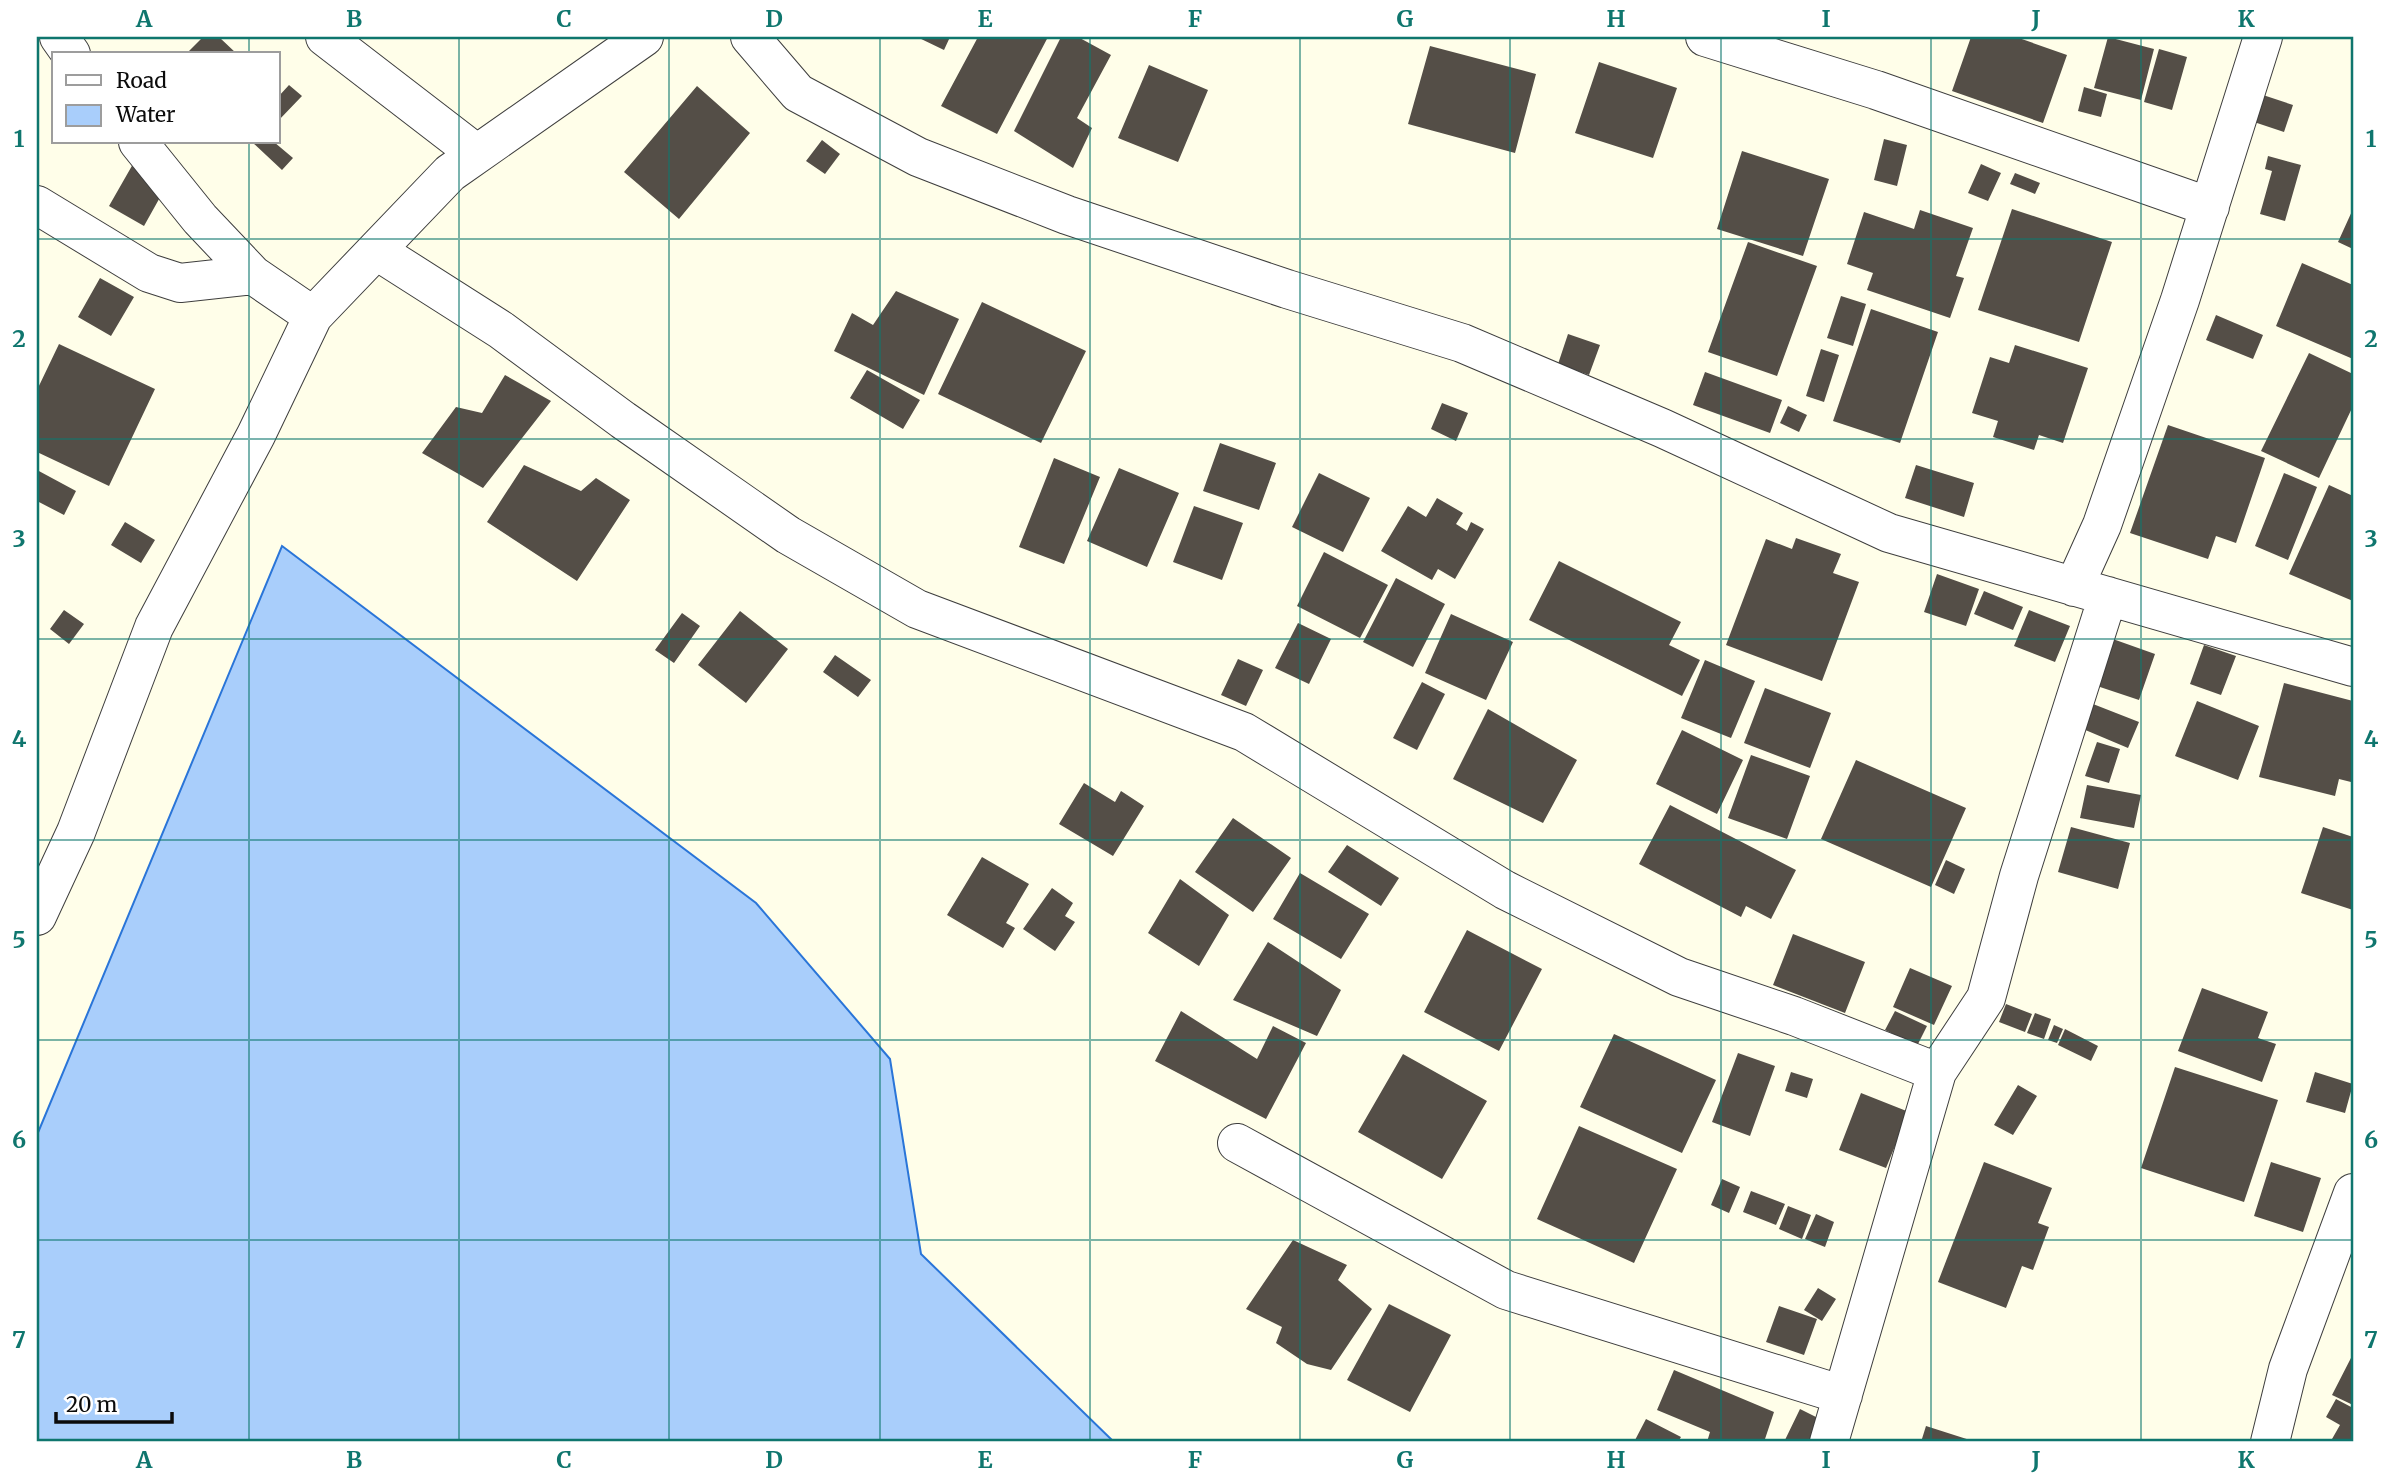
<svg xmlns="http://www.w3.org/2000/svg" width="2390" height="1479" font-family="Merriweather,serif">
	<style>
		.water { fill: #a9cefb; stroke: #2a75d8; stroke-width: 2 }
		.building { fill: #544e47 }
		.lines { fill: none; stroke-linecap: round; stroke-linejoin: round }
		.street-casing { stroke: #3e3e3e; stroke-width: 40 }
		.street { stroke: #fff; stroke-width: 38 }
		.grid { fill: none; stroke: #0f766e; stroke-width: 2; stroke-opacity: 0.55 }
		.neatline { fill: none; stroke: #0f766e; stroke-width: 2.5 }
		.grid-label { font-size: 23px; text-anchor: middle; font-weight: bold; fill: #0f766e }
	</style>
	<rect width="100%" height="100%" fill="#fffee9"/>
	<path class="water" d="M 282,546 L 756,903 L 890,1059 L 921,1254 L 1114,1442 L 37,1442 L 37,1135 Z"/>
	<path class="building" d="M 203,37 L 219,37 L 237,54 L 186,54 Z
		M 917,37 L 950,37 L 944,50 Z
		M 978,37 L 1048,37 L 997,134 L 941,106 Z
		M 1061,37 L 1078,37 L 1111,55 L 1077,118 L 1092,128 L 1073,168 L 1014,131 Z
		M 1971,37 L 2016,37 L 2067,55 L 2043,123 L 1952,91 Z
		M 2108,37 L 2154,49 L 2141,100 L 2094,88 Z
		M 1430,46 L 1536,74 L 1515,153 L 1408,124 Z
		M 2159,49 L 2187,57 L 2172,110 L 2144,102 Z
		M 1599,62 L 1677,88 L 1653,158 L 1575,133 Z
		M 1149,65 L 1208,90 L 1178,162 L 1118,138 Z
		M 289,85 L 302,96 L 278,121 L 278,97 Z
		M 697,86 L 750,133 L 679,219 L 624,172 Z
		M 2084,87 L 2107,94 L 2101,117 L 2078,111 Z
		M 2263,95 L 2293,105 L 2284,132 L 2254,122 Z
		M 1884,139 L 1907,145 L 1897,186 L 1874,180 Z
		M 822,140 L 840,154 L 825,174 L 806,161 Z
		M 252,142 L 274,142 L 293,158 L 282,170 Z
		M 1742,151 L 1829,179 L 1803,256 L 1717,229 Z
		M 2268,156 L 2301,165 L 2285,221 L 2260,214 L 2272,171 L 2265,169 Z
		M 133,164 L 168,183 L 144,226 L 109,206 Z
		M 1981,164 L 2001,173 L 1988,201 L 1968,193 Z
		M 2015,173 L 2040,183 L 2035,194 L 2010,184 Z
		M 2012,209 L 2112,242 L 2079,342 L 1978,310 Z
		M 2353,209 L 2353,249 L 2338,242 Z
		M 1920,210 L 1973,228 L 1956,276 L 1964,278 L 1950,318 L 1867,290 L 1873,273 L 1847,264 L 1864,212 L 1914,229 Z
		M 1748,242 L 1817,266 L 1777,376 L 1708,352 Z
		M 2302,263 L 2353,285 L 2353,359 L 2276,326 Z
		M 100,278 L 134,297 L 111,336 L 78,317 Z
		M 896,291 L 959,319 L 924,395 L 834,351 L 852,313 L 873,325 Z
		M 1841,296 L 1866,304 L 1853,346 L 1827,338 Z
		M 982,302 L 1086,351 L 1041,443 L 938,394 Z
		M 1871,309 L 1938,332 L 1900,443 L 1833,421 Z
		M 2216,315 L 2263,335 L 2253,359 L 2206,340 Z
		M 1568,334 L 1600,345 L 1589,375 L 1558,364 Z
		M 59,344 L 155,389 L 109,486 L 37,452 L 37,390 Z
		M 2015,345 L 2088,368 L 2063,443 L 2039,435 L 2034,450 L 1993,437 L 1998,421 L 1972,413 L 1990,357 L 2009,363 Z
		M 1821,349 L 1839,355 L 1824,402 L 1806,396 Z
		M 2309,353 L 2353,374 L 2353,406 L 2319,478 L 2261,451 Z
		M 867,370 L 920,400 L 903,429 L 850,398 Z
		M 1705,372 L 1782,400 L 1770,433 L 1693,405 Z
		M 505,375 L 551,401 L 483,488 L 422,453 L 456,407 L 482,413 Z
		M 1442,403 L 1468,413 L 1456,441 L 1431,429 Z
		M 1788,406 L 1807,415 L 1799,432 L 1780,423 Z
		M 2168,425 L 2265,458 L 2236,543 L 2216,536 L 2208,559 L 2130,533 Z
		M 1220,443 L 1276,463 L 1259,510 L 1203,491 Z
		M 1054,458 L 1100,477 L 1064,564 L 1019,547 Z
		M 524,465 L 581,491 L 596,478 L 630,500 L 577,581 L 487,522 Z
		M 1916,465 L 1974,483 L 1964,517 L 1905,498 Z
		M 1119,468 L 1179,493 L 1147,567 L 1087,541 Z
		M 37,470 L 76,491 L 64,515 L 37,501 Z
		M 1319,473 L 1370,498 L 1343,552 L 1292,527 Z
		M 2284,473 L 2317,487 L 2288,560 L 2255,546 Z
		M 2329,485 L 2353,496 L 2353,601 L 2289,574 Z
		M 1437,498 L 1463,513 L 1456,524 L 1467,531 L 1471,522 L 1484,529 L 1455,579 L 1438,569 L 1432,580 L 1381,551 L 1408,506 L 1426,517 Z
		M 1194,506 L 1243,523 L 1222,580 L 1173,562 Z
		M 125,522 L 155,540 L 141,563 L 111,545 Z
		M 1796,538 L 1841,554 L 1833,573 L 1859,582 L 1822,681 L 1726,645 L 1766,539 L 1792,549 Z
		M 1324,552 L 1388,585 L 1360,638 L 1297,606 Z
		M 1559,561 L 1681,622 L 1669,645 L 1700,660 L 1682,696 L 1529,620 Z
		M 1937,574 L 1979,589 L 1966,626 L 1924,612 Z
		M 1396,578 L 1445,604 L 1413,667 L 1363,642 Z
		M 1984,591 L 2023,607 L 2013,630 L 1974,614 Z
		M 64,610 L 84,624 L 69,644 L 50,629 Z
		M 2029,610 L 2070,626 L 2055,662 L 2014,646 Z
		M 740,611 L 788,649 L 746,703 L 698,665 Z
		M 682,613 L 700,626 L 674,663 L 655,650 Z
		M 1451,614 L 1513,642 L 1486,700 L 1425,673 Z
		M 1298,623 L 1331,639 L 1309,684 L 1275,668 Z
		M 2110,638 L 2155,654 L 2139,700 L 2094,685 Z
		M 2204,645 L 2236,656 L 2221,695 L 2190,684 Z
		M 835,655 L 871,680 L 858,697 L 823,672 Z
		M 1238,659 L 1263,670 L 1246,706 L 1221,695 Z
		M 1705,660 L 1755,681 L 1731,738 L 1681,718 Z
		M 1422,682 L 1445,694 L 1417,750 L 1393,738 Z
		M 2284,683 L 2353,701 L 2353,773 L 2351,782 L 2339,779 L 2335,796 L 2259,777 Z
		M 1765,688 L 1831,713 L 1810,768 L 1744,743 Z
		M 2197,701 L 2259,726 L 2238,780 L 2175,756 Z
		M 2093,704 L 2139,722 L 2128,748 L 2083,729 Z
		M 1488,709 L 1577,760 L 1543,823 L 1453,779 Z
		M 1682,730 L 1743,760 L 1717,814 L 1656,784 Z
		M 2097,742 L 2120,749 L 2109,783 L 2085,776 Z
		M 1751,755 L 1810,776 L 1787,839 L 1728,818 Z
		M 1856,760 L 1966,808 L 1931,887 L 1821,839 Z
		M 1084,783 L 1115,802 L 1121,791 L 1144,806 L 1113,856 L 1059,824 Z
		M 2087,785 L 2141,795 L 2134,828 L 2080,818 Z
		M 1670,805 L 1796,870 L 1771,919 L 1746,906 L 1741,917 L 1639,864 Z
		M 1233,818 L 1291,858 L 1253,912 L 1195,872 Z
		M 2071,827 L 2130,843 L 2118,889 L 2058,872 Z
		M 2323,827 L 2353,837 L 2353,910 L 2301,893 Z
		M 1347,845 L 1399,878 L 1381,906 L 1328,872 Z
		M 982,857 L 1029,884 L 1006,923 L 1015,928 L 1003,948 L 947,915 Z
		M 1946,860 L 1965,869 L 1954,894 L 1935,885 Z
		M 1300,873 L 1369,914 L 1341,959 L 1273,919 Z
		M 1180,879 L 1229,915 L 1199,966 L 1148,933 Z
		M 1052,888 L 1073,903 L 1065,916 L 1075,922 L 1055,951 L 1023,929 Z
		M 1467,930 L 1542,969 L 1499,1051 L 1424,1012 Z
		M 1793,934 L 1865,962 L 1845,1013 L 1773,985 Z
		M 1268,942 L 1341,990 L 1317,1036 L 1233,1000 Z
		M 1910,968 L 1952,986 L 1934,1025 L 1893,1007 Z
		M 2202,988 L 2268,1012 L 2258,1038 L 2276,1044 L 2262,1082 L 2178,1051 Z
		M 2006,1004 L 2032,1014 L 2025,1032 L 1999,1022 Z
		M 1181,1011 L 1257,1059 L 1273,1026 L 1306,1043 L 1266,1119 L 1155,1061 Z
		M 1895,1011 L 1927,1026 L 1917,1046 L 1885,1030 Z
		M 2035,1013 L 2051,1019 L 2044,1039 L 2027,1033 Z
		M 2054,1025 L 2063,1029 L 2057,1043 L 2048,1040 Z
		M 2065,1029 L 2098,1046 L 2091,1061 L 2058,1045 Z
		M 1614,1034 L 1716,1080 L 1682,1153 L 1580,1107 Z
		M 1738,1053 L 1775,1066 L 1750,1136 L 1712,1122 Z
		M 1403,1054 L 1487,1101 L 1442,1179 L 1358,1132 Z
		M 2175,1067 L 2278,1100 L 2244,1202 L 2141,1168 Z
		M 1791,1072 L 1813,1079 L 1807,1098 L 1785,1091 Z
		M 2315,1072 L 2353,1084 L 2345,1113 L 2306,1102 Z
		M 2018,1085 L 2037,1096 L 2013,1135 L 1994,1125 Z
		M 1861,1093 L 1909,1112 L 1886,1168 L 1839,1150 Z
		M 1579,1126 L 1677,1169 L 1634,1263 L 1537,1219 Z
		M 1984,1162 L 2052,1188 L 2038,1223 L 2049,1227 L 2033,1270 L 2022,1266 L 2006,1308 L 1938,1282 Z
		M 2271,1162 L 2321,1178 L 2303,1232 L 2254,1216 Z
		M 1722,1179 L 1740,1187 L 1729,1213 L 1711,1205 Z
		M 1751,1191 L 1785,1204 L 1776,1225 L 1743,1212 Z
		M 1788,1206 L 1811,1215 L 1802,1239 L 1779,1229 Z
		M 1816,1214 L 1834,1222 L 1825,1247 L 1805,1239 Z
		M 1293,1240 L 1347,1265 L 1338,1280 L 1372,1309 L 1331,1370 L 1307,1364 L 1276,1343 L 1282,1327 L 1246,1309 Z
		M 1818,1288 L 1836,1299 L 1822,1321 L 1804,1310 Z
		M 1389,1304 L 1451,1335 L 1410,1412 L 1347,1380 Z
		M 1779,1306 L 1817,1319 L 1804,1355 L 1766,1342 Z
		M 2353,1354 L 2353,1405 L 2332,1395 Z
		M 1674,1370 L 1774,1412 L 1764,1442 L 1707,1442 L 1710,1432 L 1657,1410 Z
		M 2336,1399 L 2353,1408 L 2353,1442 L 2332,1439 L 2340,1425 L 2326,1417 Z
		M 1800,1409 L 1828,1423 L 1818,1442 L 1784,1442 Z
		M 1646,1419 L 1681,1437 L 1678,1442 L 1634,1442 Z
		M 1926,1426 L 1976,1442 L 1921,1442 Z"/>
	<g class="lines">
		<g class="street-casing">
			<path id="street" d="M 59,37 L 71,54
				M 325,37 L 477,154
				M 750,37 L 798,93 L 918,157 L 1067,215 L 1287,289 L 1462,343 L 1662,428 L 1889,533 L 2353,667
				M 1705,37 L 1876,90 L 2210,207
				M 138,142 L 200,219 L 253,275 L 313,316
				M 37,205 L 149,273 L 180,283 L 253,275
				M 377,251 L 501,330 L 623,420 L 788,535 L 917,609 L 1244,732 L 1505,890 L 1679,977 L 1794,1016 L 1937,1072
				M 2074,587 L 2102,525 L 2180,300 L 2263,37
				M 37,916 L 76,832 L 154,627 L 256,435 L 313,316 L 450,173 L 644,37
				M 1237,1143 L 1506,1290 L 1843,1395
				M 1829,1442 L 1937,1072 L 1986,998 L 2019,876 L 2108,596
				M 2270,1442 L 2288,1369 L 2353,1193"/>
		</g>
		<use href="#street" class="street"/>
	</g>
	<path class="grid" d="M 249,37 L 249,54M 459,37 L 459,1442M 669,37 L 669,1442M 880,37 L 880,1442M 1090,37 L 1090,1442M 1300,37 L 1300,1442M 1510,37 L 1510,1442M 1721,37 L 1721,1442M 1931,37 L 1931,1442M 2141,37 L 2141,1442M 249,142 L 249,1442M 37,239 L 2353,239M 37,439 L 2353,439M 37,639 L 2353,639M 37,840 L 2353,840M 37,1040 L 2353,1040M 37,1240 L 2353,1240"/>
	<rect width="2390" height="1479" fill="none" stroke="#ffffff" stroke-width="77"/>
	<rect x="52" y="52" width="228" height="91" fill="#ffffff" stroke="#9d9d9d" stroke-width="2"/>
	<rect x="66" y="75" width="35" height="10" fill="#ffffff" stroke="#9d9d9d" stroke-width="2"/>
	<text x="116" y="88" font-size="21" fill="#0b0b0b">Road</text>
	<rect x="66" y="105" width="35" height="21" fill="#a9cefb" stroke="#9d9d9d" stroke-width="2"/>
	<text x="116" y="122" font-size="21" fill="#0b0b0b">Water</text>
	<path d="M56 1412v10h116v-10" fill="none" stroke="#0b0b0b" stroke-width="3.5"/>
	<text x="66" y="1412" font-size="21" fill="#0b0b0b" stroke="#ffffff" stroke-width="5" paint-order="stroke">20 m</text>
	<rect x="38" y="38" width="2314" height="1402" class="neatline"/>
	<g class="grid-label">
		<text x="144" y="27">A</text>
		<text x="354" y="27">B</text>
		<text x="564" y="27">C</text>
		<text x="774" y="27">D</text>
		<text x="985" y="27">E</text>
		<text x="1195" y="27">F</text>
		<text x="1405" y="27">G</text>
		<text x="1616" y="27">H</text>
		<text x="1826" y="27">I</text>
		<text x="2036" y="27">J</text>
		<text x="2246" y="27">K</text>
		<text x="19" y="147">1</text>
		<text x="2371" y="147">1</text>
		<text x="19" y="347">2</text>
		<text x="2371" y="347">2</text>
		<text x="19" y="547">3</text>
		<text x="2371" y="547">3</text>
		<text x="19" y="747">4</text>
		<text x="2371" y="747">4</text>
		<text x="19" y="948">5</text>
		<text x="2371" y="948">5</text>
		<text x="19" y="1148">6</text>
		<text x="2371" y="1148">6</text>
		<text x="19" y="1348">7</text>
		<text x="2371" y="1348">7</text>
		<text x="144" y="1468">A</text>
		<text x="354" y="1468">B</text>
		<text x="564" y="1468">C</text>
		<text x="774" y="1468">D</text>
		<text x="985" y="1468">E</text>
		<text x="1195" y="1468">F</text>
		<text x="1405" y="1468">G</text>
		<text x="1616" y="1468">H</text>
		<text x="1826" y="1468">I</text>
		<text x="2036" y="1468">J</text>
		<text x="2246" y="1468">K</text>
	</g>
</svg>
